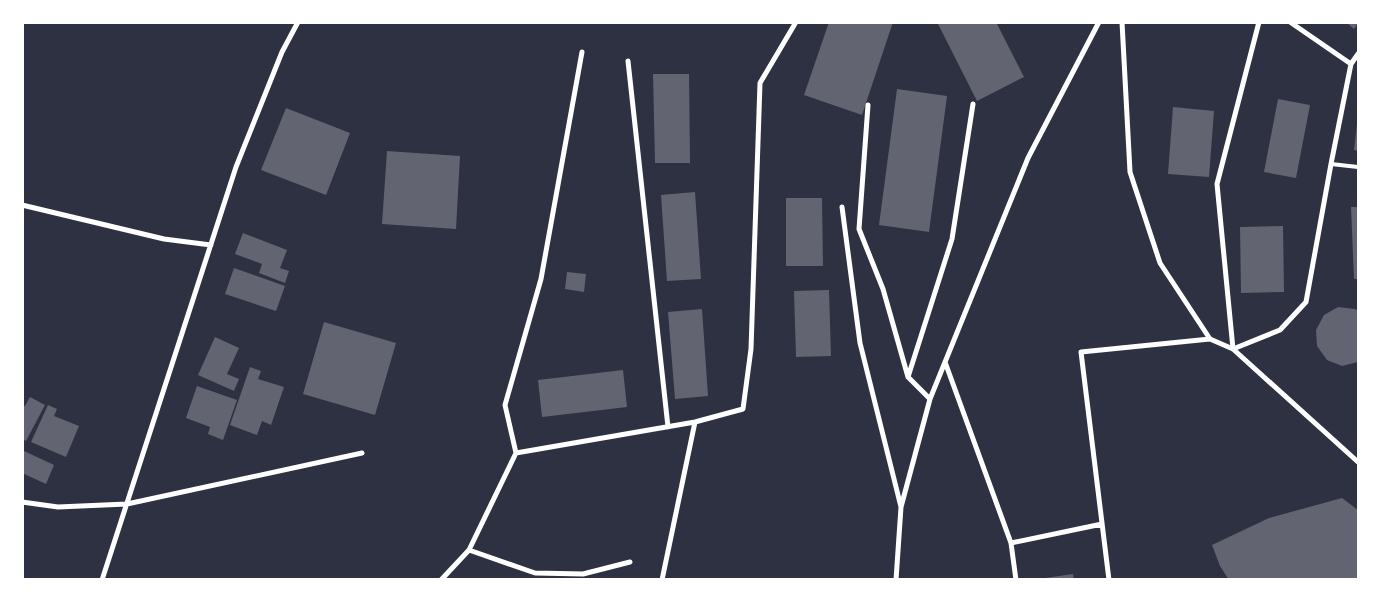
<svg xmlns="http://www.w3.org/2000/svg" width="1381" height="602" font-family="Lora,serif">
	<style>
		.building { fill: #626471 }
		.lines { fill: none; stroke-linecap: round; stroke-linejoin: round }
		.service { stroke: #fff; stroke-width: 4 }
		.minor { stroke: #fff; stroke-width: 5 }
	</style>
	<rect width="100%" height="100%" fill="#2d3142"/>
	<path class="building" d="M 829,22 L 893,22 L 862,115 L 804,95 Z
		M 937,22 L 996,22 L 1024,77 L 977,101 Z
		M 1346,22 L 1358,22 L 1358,23 L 1354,29 Z
		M 653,74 L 689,74 L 690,163 L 655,163 Z
		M 897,89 L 947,96 L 929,232 L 879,225 Z
		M 1278,99 L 1310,105 L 1296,178 L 1264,172 Z
		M 1173,107 L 1214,111 L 1209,177 L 1168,174 Z
		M 286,108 L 350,133 L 326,195 L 261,170 Z
		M 1357,124 L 1358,124 L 1358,151 L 1354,150 Z
		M 387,151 L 460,156 L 456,229 L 382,224 Z
		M 695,192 L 701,279 L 667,281 L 661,195 Z
		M 786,198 L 822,198 L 823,266 L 786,266 Z
		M 1351,207 L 1358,207 L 1358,279 L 1354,279 Z
		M 1283,226 L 1284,292 L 1241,293 L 1240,227 Z
		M 243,233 L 287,250 L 280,268 L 289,271 L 285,283 L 259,273 L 262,264 L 235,254 Z
		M 234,268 L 285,286 L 276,311 L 225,294 Z
		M 567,272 L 586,274 L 584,292 L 565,289 Z
		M 829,290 L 831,356 L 796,357 L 794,291 Z
		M 1338,307 L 1355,309 L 1358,311 L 1358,362 L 1342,366 L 1327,360 L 1317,346 L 1316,330 L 1324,315 Z
		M 702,309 L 708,396 L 675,399 L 668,312 Z
		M 324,322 L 396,343 L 375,415 L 303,394 Z
		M 215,337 L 239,348 L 227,374 L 239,379 L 234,391 L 198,375 Z
		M 250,367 L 261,371 L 258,379 L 284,387 L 271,425 L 262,421 L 257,435 L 230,425 Z
		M 623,370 L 627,407 L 542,417 L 538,380 Z
		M 197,386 L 237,400 L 223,440 L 208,434 L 210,427 L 186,418 Z
		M 30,397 L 45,405 L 26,441 L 22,439 L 22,405 L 25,406 Z
		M 48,405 L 57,409 L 54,416 L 79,426 L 66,457 L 31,442 Z
		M 22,450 L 54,465 L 46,484 L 22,473 Z
		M 1342,498 L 1358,510 L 1358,580 L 1229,580 L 1220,566 L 1212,545 L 1269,518 Z
		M 1073,574 L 1074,580 L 1045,580 L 1045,578 Z"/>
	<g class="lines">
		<path class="service" d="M 1331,164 L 1358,167"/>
		<path class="minor" d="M 1122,22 L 1130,172 L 1160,263 L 1210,339 L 1233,349 L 1358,462
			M 1259,22 L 1217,184 L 1233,349 L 1280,330 L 1306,302 L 1331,164 L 1351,64 L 1358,54
			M 1290,22 L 1351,64
			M 628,61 L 668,427
			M 868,105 L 859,229 L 883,289 L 908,377 L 930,399
			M 22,205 L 164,239 L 211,245
			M 842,207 L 860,343 L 901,507 L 896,580
			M 945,362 L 1011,543 L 1016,580
			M 908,377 L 952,239 L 973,104
			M 516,453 L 695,422 L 743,409 L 751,349 L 760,83 L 796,22
			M 22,502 L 58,507 L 127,504 L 362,453
			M 901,507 L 930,399 L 1028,158 L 1099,22
			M 1011,543 L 1102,524
			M 469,550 L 535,573 L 583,574 L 630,562
			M 102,580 L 236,167 L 282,52 L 298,22
			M 441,580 L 469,550 L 516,453 L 505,405 L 541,279 L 582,52
			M 662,580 L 695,422
			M 1109,580 L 1081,352 L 1210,339"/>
	</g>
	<rect width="1381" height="602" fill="none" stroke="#ffffff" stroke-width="48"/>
</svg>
